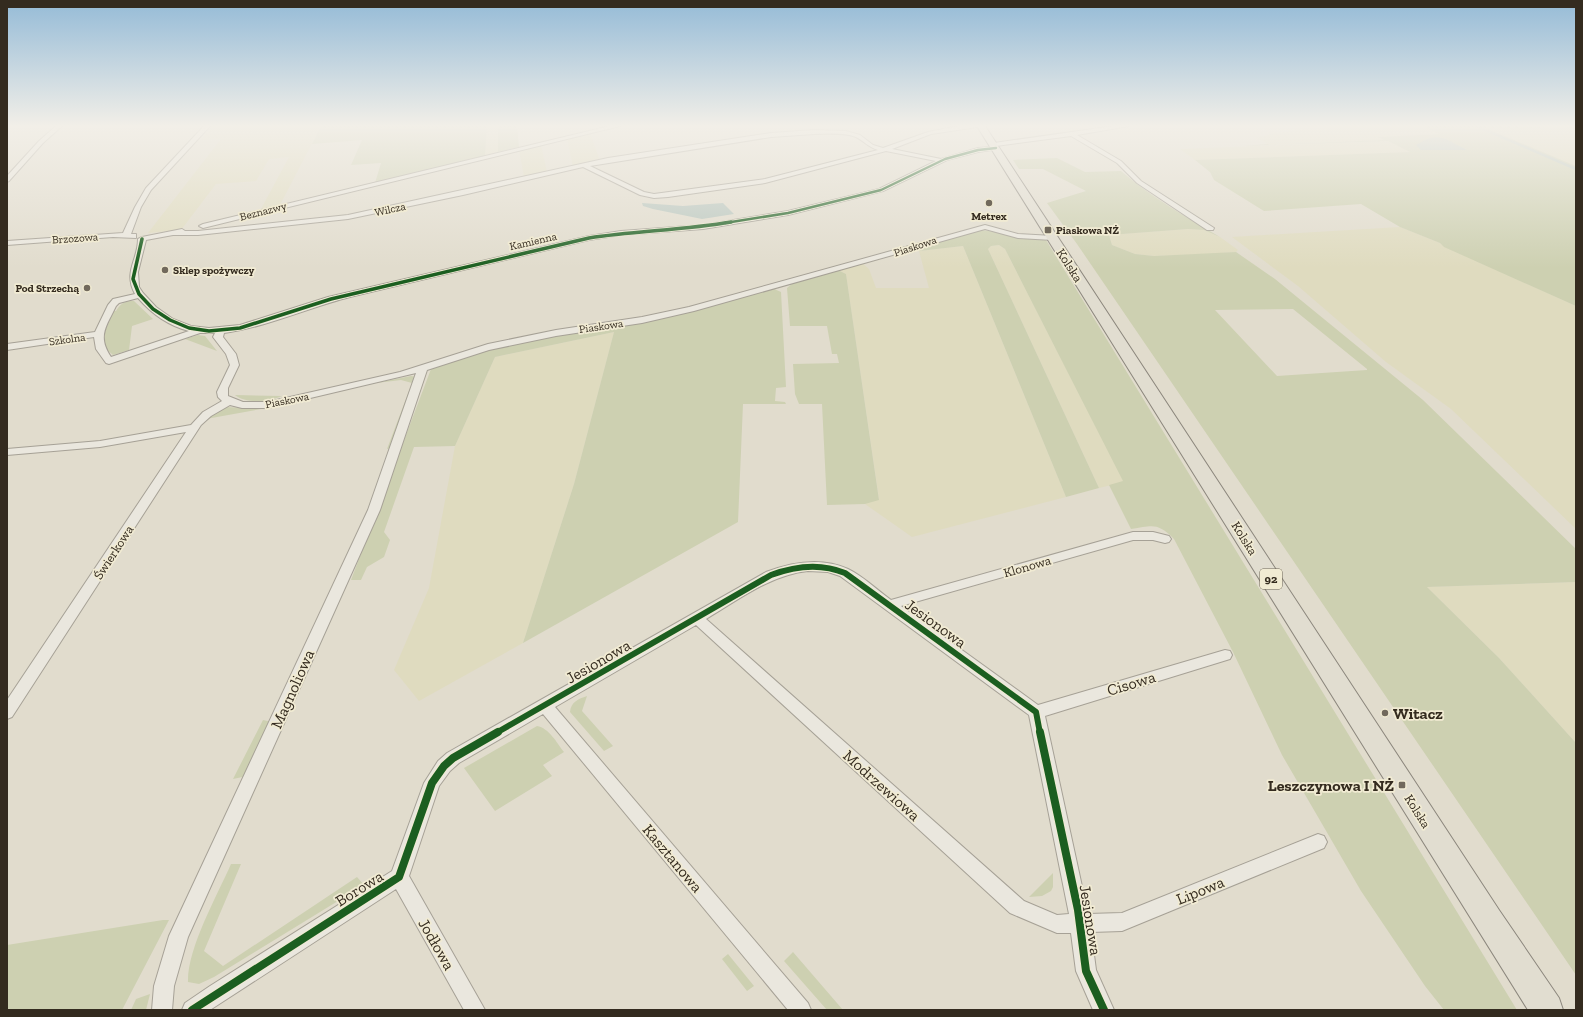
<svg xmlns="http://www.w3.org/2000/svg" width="1583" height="1017" font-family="'Zilla Slab',serif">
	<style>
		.farmland { fill: #dfdbbf }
		.green { fill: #cdd0b1; fill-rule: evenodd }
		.water { fill: #b8c6be }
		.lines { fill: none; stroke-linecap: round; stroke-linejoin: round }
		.stream { stroke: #b8c6be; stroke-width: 2.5 }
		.street-casing { stroke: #a6a196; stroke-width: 2 }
		.primary-casing { stroke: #8c877d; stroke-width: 2 }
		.street { fill: #eae7de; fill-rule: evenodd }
		.primary { fill: #e1ddd0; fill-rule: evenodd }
		.cycleway-far3-casing { stroke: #f1ebd3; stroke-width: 4 }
		.cycleway-far2-casing { stroke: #f1ebd3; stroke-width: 5 }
		.cycleway-far1-casing { stroke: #f1ebd3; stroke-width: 8 }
		.cycleway-casing { stroke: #f1ebd3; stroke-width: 10 }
		.cycleway-far3 { stroke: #1b5e20; stroke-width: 2.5 }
		.cycleway-far2 { stroke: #1b5e20; stroke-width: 3.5 }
		.cycleway-far1 { stroke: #1b5e20; stroke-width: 6 }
		.cycleway { stroke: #1b5e20; stroke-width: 8 }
		.poi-dot { fill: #71695c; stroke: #f1ebd3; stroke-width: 1.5 }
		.labels { text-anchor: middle; stroke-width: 3.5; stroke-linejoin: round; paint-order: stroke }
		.far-street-label { font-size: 11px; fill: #342b1f; stroke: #f1ebd3 }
		.far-poi-label { font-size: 11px; font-weight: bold; fill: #342b1f; stroke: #f1ebd3; text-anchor: start }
		.shield { fill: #f1ebd3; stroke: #6d6555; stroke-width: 1 }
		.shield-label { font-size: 12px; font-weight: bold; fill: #342b1f }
		.street-label { font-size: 13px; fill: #342b1f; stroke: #f1ebd3 }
		.near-street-label { font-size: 16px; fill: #342b1f; stroke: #f1ebd3 }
		.near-poi-label { font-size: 16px; font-weight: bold; fill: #342b1f; stroke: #f1ebd3; text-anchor: start }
	</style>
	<rect width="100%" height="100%" fill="#e1dccd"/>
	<path class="farmland" d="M 212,126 L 321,126 L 280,205 L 261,209 L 289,157 L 269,159 L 256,181 L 216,184 L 181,230 L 148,233 L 221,139 L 201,140 Z
		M 487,126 L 498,126 L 498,152 L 485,156 Z
		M 1322,126 L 1428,126 L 1440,134 L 1379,137 L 1385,140 L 1269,145 L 1257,138 L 1275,133 L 1302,130 L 1330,130 Z
		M 1537,127 L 1561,127 L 1576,129 L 1576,166 L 1486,128 L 1518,129 Z
		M 590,133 L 600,161 L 573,167 L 567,138 Z
		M 1388,141 L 1411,152 L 1195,160 L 1180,149 Z
		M 541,145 L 547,172 L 524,177 L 519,150 Z
		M 1400,227 L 1440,243 L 1445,247 L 1576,306 L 1576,529 L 1451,409 L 1386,362 L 1298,286 L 1232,237 Z
		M 1188,229 L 1204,230 L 1220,237 L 1238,250 L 1236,252 L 1209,254 L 1154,256 L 1135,254 L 1112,245 L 1109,235 Z
		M 999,245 L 1005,249 L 1124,482 L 1099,488 L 988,249 L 991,246 Z
		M 963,246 L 1066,497 L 912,537 L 865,504 L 879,499 L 846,274 L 838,270 L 862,263 L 869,269 L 876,288 L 929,288 L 919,251 Z
		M 614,332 L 574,484 L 523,643 L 419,701 L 394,670 L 429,588 L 455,446 L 495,357 Z
		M 1576,582 L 1576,743 L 1499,658 L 1427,587 Z"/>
	<path class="green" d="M 321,126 L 487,126 L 485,156 L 375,183 L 381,163 L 351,165 L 362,140 L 312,144 Z
		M 498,126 L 517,126 L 519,147 L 498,152 Z
		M 1428,126 L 1576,127 L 1576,129 L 1561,127 L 1518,129 L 1486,128 L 1576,166 L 1576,306 L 1444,247 L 1440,243 L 1400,227 L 1361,204 L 1264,211 L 1214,180 L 1210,172 L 1195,160 L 1410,152 L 1388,141 L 1243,146 L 1268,144 L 1269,145 L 1384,140 L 1378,137 L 1439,134 L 1424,127 Z
		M 1057,158 L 1085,172 L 1121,171 C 1151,197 1186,217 1220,237 L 1204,230 L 1188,229 L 1109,235 L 1112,245 L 1135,254 L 1154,256 L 1236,252 L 1275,279 L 1423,400 L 1576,549 L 1576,582 L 1427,587 L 1499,658 L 1576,743 L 1576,975 L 1077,244 L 1047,203 L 1086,191 L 1043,169 L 1019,169 L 1013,160 ZM 1293,309 L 1367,369 L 1367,370 L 1277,376 L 1215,310 Z
		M 981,230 C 1003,232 1024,239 1046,240 L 1517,1010 L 1444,1010 L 1425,986 L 1361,891 L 1282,755 L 1233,652 L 1174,539 C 1157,522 1153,526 1131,529 L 1109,485 L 1123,481 L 1005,249 L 999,245 L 991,246 L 988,249 L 1099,488 L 1066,497 L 963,246 L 919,251 L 908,251 L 960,235 Z
		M 838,270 L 846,274 L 879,500 L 865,504 L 827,505 L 822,404 L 799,404 L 795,394 L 793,364 L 839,363 L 837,354 L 832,354 L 827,326 L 790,326 L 787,288 L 793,283 Z
		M 772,288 L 781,292 L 786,387 L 776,388 L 775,401 L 785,402 L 786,404 L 743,404 L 738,522 L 523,643 L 574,484 L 614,332 L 495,357 L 455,446 L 414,447 L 384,532 L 390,540 L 384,557 L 367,567 L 361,580 L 351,580 L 431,369 L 440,364 L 486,349 L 592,329 Z
		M 134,301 L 153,319 L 132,326 L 129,350 L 113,355 L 105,348 L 103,336 L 114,311 L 116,311 C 121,303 125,301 134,301 Z
		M 198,335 L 205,336 L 217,351 L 185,339 Z
		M 411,376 L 417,377 L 391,448 L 387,449 L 412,383 L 401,380 L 376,383 Z
		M 235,395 L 282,396 C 270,402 246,404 235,395 Z
		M 227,407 L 261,409 L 206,419 Z
		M 587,696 L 582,711 L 613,746 L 604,751 L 570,712 C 571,702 578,699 587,696 Z
		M 263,720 L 272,722 L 247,776 L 233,779 Z
		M 537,726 C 549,728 557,743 564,752 L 543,765 L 552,776 L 495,811 L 464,768 Z
		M 231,864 L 241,864 L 204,951 L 223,966 L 357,877 L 364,885 L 214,977 L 199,984 L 188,982 C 187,949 217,896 231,864 Z
		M 1053,873 L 1053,887 L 1051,891 L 1042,896 L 1029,897 Z
		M 163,920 L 169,920 L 122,1010 L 7,1010 L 7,945 Z
		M 793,952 L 843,1010 L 827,1010 L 784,961 Z
		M 728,954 L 754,986 L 747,991 L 722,959 Z
		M 150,994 L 146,1010 L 131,1010 L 136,999 Z"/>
	<path class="water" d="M 1435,137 L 1446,139 L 1467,150 L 1421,150 L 1416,145 L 1427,139 Z
		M 642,203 L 683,206 L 723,203 L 734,214 L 702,219 L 653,209 L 643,206 Z"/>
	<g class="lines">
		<path class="stream" d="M 1476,126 L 1576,169"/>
		<g class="street-casing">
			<path id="street" d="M 56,126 L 62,126 L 43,143 L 9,181 L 7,182 L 7,176 L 39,141 Z
				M 204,126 L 210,126 L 151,190 L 141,207 L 131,234 L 136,234 L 136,238 L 113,237 L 7,245 L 7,241 L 123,233 L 135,207 L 146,188 Z
				M 610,126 L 620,126 L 203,228 L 199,226 L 203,224 Z
				M 959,126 L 984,126 L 931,134 L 892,149 L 941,159 L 978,148 L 993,147 L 991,145 L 994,143 L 1114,126 L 1129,126 L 1077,135 L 1121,161 L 1141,181 L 1214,228 L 1213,230 L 1207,230 L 1137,183 L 1117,163 L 1071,136 L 996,146 L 999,148 L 998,149 L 978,152 L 947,160 L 883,191 L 788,215 L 703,229 L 621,235 L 589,240 L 350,297 C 307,308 267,327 224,333 L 223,337 L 236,354 L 239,365 L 228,388 L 228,396 L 243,402 L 268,402 L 400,372 L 488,344 L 556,330 L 642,317 L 689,307 L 985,225 L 1018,234 L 1053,236 L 1057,238 L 1053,240 L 1018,238 L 985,229 L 694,311 L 642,323 L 556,336 L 489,350 L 427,370 L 380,510 L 188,937 L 174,986 L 172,1010 L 152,1010 L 154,986 L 169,936 L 368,510 L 416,373 L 268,408 L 242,408 L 230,405 L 211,416 L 201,425 L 12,717 L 7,719 L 7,700 L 186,432 L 100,447 L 7,455 L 7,449 L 100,441 L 191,425 L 203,412 L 222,401 L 218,397 L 217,392 L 230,365 L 226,354 L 213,337 L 215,333 L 200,333 L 109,364 L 106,363 L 96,349 L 94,337 L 7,350 L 7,344 L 95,332 L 108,305 L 113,299 L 135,294 C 123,272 138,260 138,239 L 142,237 L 182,229 L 185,231 L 198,231 L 348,215 L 608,158 L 771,133 L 814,130 L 846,131 L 860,135 L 873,145 L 883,148 L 928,132 ZM 814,134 C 827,134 844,132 856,137 C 864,141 868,147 878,150 L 765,179 L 654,194 L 644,192 L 590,166 L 771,137 ZM 886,151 L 936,161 L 879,189 L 788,211 L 703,225 L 621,231 L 589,236 L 328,297 L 240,325 L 209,328 L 191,326 L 173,319 L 156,307 L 143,293 L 139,287 L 138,272 L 146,240 L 173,235 L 198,235 L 348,219 L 463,195 L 583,167 L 640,195 L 654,198 L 668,197 L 765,183 ZM 138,298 C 152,314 169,326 189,331 L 111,357 C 97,336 106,327 116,306 L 119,303 Z
				M 1133,532 L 1153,532 L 1169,536 L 1171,539 L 1169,542 L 1165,543 L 1153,540 L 1133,540 L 901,606 L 1038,705 L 1225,650 L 1230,651 L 1232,655 L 1230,659 L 1045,716 L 1088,914 L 1122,913 L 1318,834 L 1324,836 L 1327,842 L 1324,848 L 1122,931 L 1091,932 L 1096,970 L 1114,1010 L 1093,1010 L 1076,971 L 1071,933 L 1057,933 L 1010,913 L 696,625 L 555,707 L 808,1003 L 811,1010 L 788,1010 L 543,714 L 459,763 L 450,771 L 439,786 L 409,876 L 485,1010 L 464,1010 L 396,889 L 210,1010 L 182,1010 L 185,1003 L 210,986 L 392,871 L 424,783 L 438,761 L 447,753 L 766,572 C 792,562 822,557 848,569 C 863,576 877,590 891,600 ZM 808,571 L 828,572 L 840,576 L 1029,715 L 1069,914 L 1057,915 L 1024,901 L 706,619 C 738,600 770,575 808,571 Z"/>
		</g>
		<g class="primary-casing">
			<path id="primary" d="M 977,126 L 985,126 L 1499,910 L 1559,998 L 1563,1010 L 1528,1010 Z"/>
		</g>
		<use href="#street" class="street"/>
		<use href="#primary" class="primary"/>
		<g class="cycleway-far3-casing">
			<path id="cycleway-far3" d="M 725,223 L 788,213 L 881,190 L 945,159 L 978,150 L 996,148"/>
		</g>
		<g class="cycleway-far2-casing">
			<path id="cycleway-far2" d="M 142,239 L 133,279 L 139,294 L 153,309 L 170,320 L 189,328 L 209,331 L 240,328 L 331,299 L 589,238 C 636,231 684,230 731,222"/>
		</g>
		<g class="cycleway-far1-casing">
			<path id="cycleway-far1" d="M 496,733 L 771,575 C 795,566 821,563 845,573 L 1036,712 L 1040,733"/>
		</g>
		<g class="cycleway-casing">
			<path id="cycleway" d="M 1040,732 L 1078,910 L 1086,971 L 1104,1010
				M 192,1010 L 399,877 L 432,783 L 444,766 L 453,758 L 498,732"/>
		</g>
		<use href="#cycleway-far3" class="cycleway-far3"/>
		<use href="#cycleway-far2" class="cycleway-far2"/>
		<use href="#cycleway-far1" class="cycleway-far1"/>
		<use href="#cycleway" class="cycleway"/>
	</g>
	<linearGradient id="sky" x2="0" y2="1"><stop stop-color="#95bbd7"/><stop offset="0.47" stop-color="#f2efe8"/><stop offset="1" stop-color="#f2efe8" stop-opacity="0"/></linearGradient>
	<rect width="1583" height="268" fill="url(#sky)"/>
	<g class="poi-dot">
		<circle cx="989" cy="203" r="4"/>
		<rect x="1044" y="226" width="8" height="8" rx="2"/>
		<circle cx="165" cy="270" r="4"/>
		<circle cx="87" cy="288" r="4"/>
		<circle cx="1385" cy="713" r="4"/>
		<rect x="1398" y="781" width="8" height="8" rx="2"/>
	</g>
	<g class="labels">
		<g class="far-street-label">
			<text transform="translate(390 209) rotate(-12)" y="4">Wilcza</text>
			<text transform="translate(263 211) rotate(-14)" y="4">Beznazwy</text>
			<text transform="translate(75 238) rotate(-4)" y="4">Brzozowa</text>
			<text transform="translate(533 241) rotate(-13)" y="4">Kamienna</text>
			<text transform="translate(915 246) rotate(-18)" y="4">Piaskowa</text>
			<text transform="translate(601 326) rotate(-8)" y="4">Piaskowa</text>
			<text transform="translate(67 339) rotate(-8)" y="4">Szkolna</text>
			<text transform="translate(287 400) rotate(-11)" y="4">Piaskowa</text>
		</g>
		<g class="far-poi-label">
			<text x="989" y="220" text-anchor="middle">Metrex</text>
			<text x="1056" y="234">Piaskowa NŻ</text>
			<text x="173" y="274">Sklep spożywczy</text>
			<text x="79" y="292" text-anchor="end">Pod Strzechą</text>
		</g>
		<rect class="shield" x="1260" y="569" width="22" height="20" rx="3"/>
		<g class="shield-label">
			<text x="1271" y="583">92</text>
		</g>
		<g class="street-label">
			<text transform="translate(1070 265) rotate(57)" y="5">Kolska</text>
			<text transform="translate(1245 538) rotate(58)" y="5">Kolska</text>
			<text transform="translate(113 552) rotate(-57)" y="5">Świerkowa</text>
			<text transform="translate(1027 566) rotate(-16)" y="5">Klonowa</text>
			<text transform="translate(1418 811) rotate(58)" y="5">Kolska</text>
		</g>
		<g class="near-street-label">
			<text transform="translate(936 623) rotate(36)" y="6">Jesionowa</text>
			<text transform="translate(598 661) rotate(-30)" y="6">Jesionowa</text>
			<text transform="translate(1131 683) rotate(-17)" y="6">Cisowa</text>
			<text transform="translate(292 689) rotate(-66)" y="6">Magnoliowa</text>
			<text transform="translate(882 785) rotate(42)" y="6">Modrzewiowa</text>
			<text transform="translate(673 858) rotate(50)" y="6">Kasztanowa</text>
			<text transform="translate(359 888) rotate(-32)" y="6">Borowa</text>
			<text transform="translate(1200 890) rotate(-22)" y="6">Lipowa</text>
			<text transform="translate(1091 920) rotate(81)" y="6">Jesionowa</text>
			<text transform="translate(437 944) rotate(60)" y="6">Jodłowa</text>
		</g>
		<g class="near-poi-label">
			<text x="1393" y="719">Witacz</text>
			<text x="1394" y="791" text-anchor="end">Leszczynowa I NŻ</text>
		</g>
	</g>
	<rect width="1583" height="1017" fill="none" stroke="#342b1f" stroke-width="16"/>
</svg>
